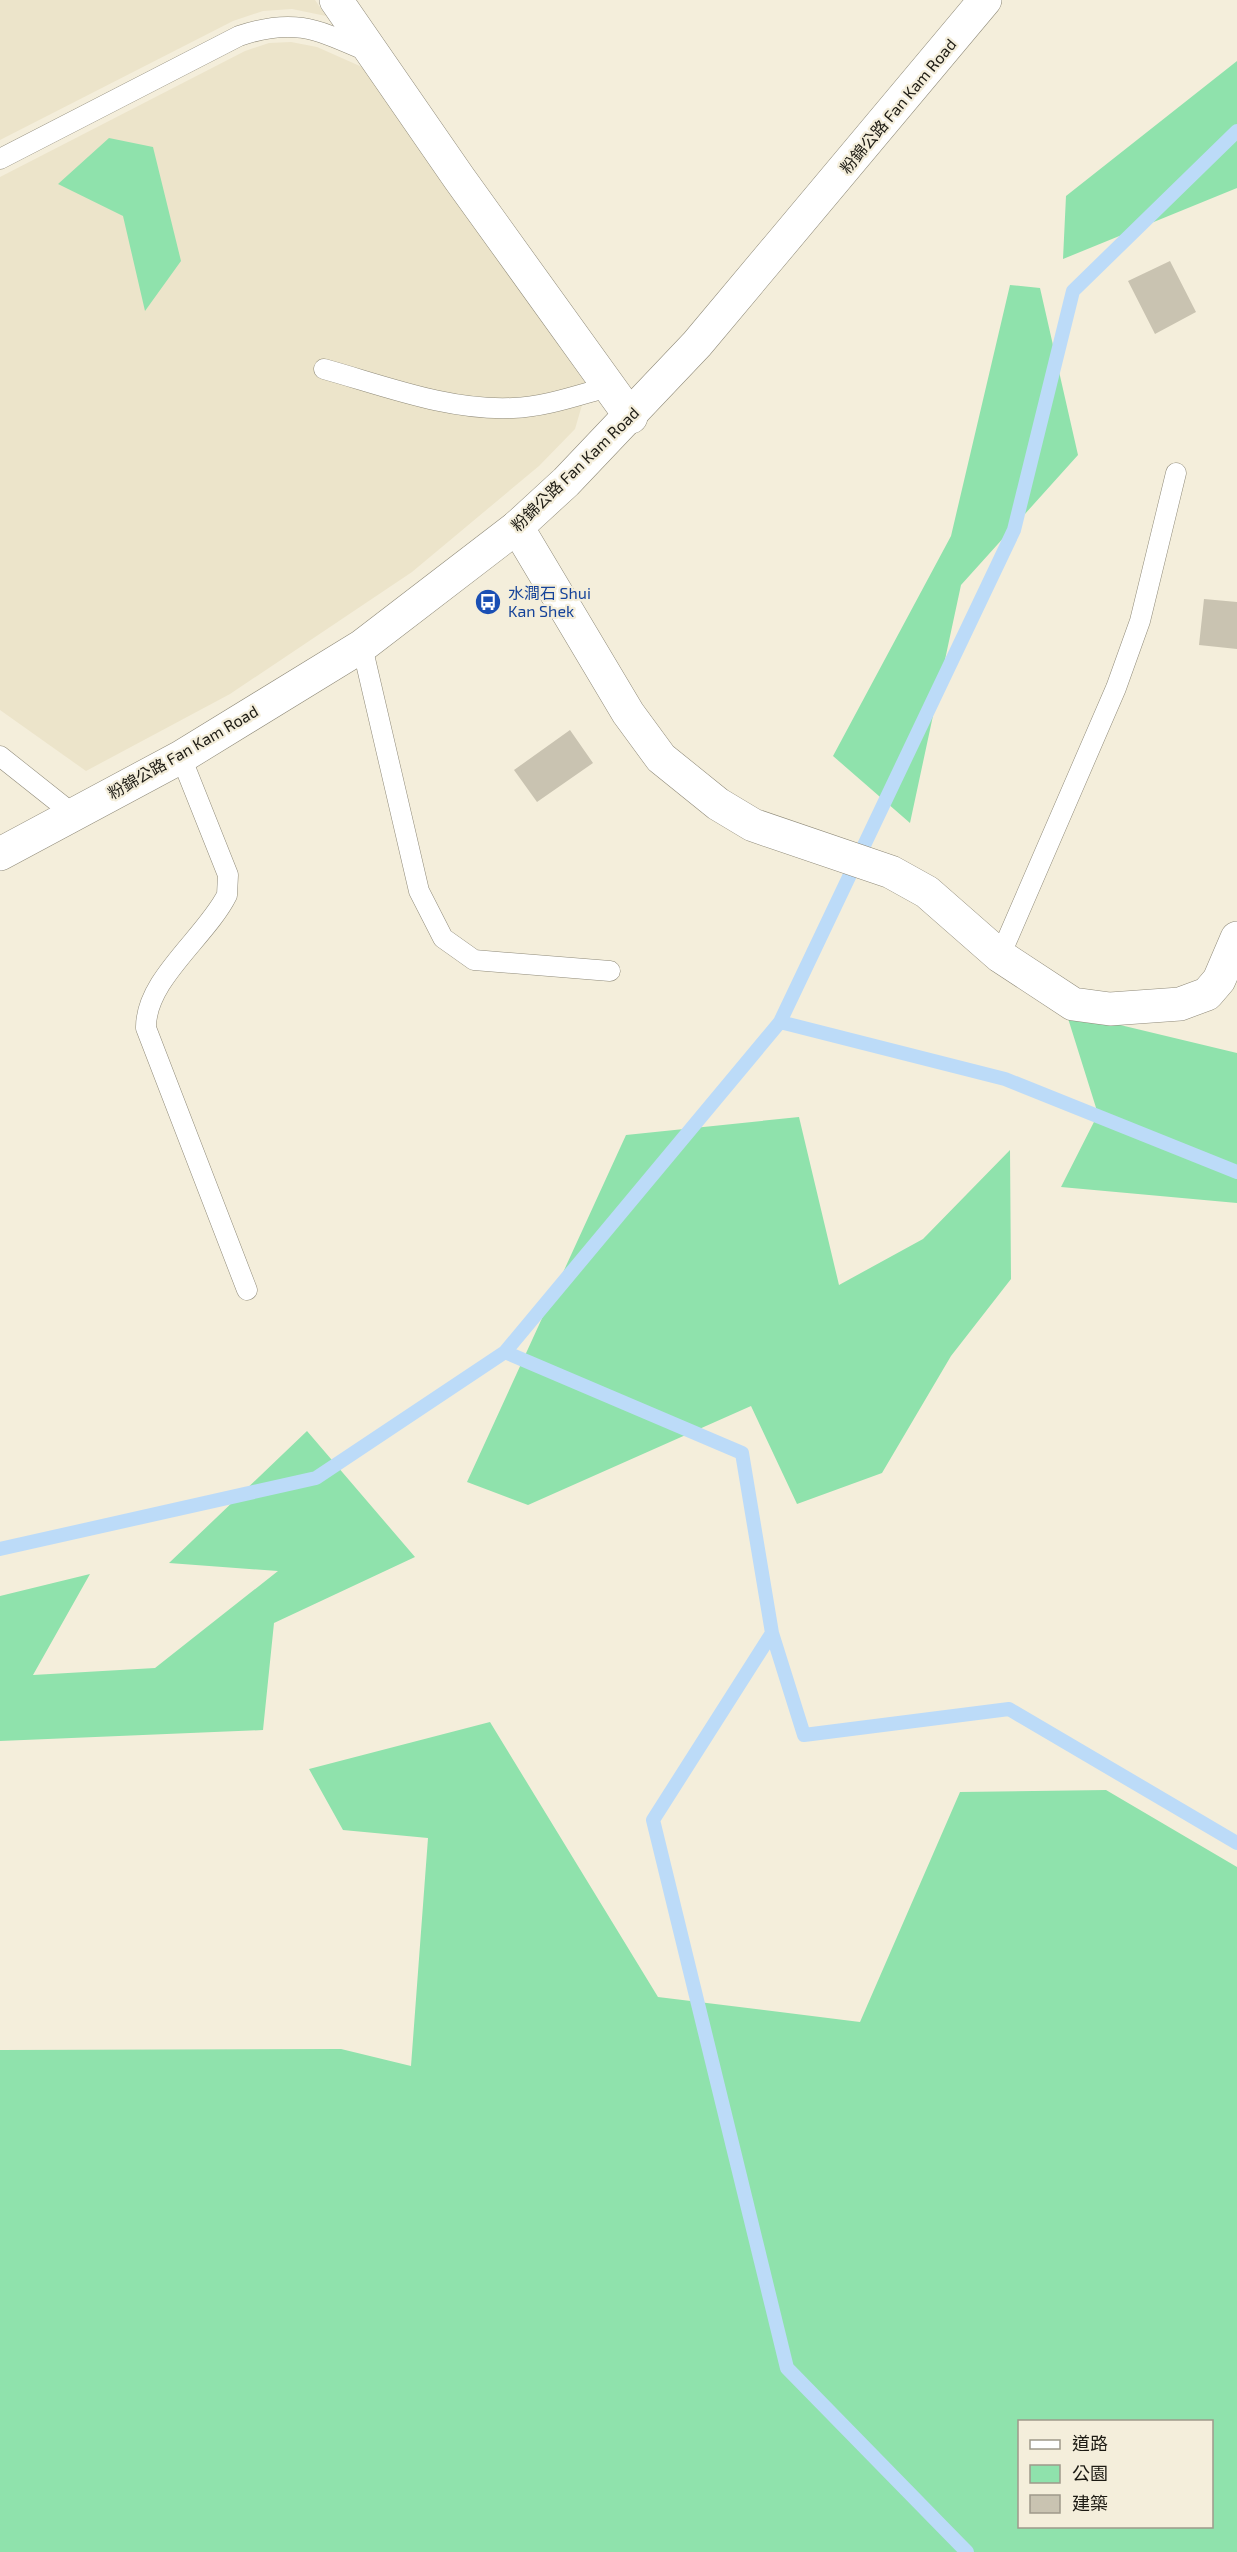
<svg xmlns="http://www.w3.org/2000/svg" width="1237" height="2552" font-family="'Exo 2','Noto Sans TC',sans-serif">
	<style>
		.built { fill: #ece4ca }
		.green { fill: #8fe2ac; fill-rule: evenodd }
		.lines { fill: none; stroke-linecap: round; stroke-linejoin: round }
		.stream { stroke: #bcdbf8; stroke-width: 14 }
		.building { fill: #c9c3b1 }
		.lane-casing { stroke: #8f8a79; stroke-width: 21 }
		.street-casing { stroke: #8f8a79; stroke-width: 34 }
		.secondary-casing { stroke: #8f8a79; stroke-width: 34 }
		.lane { stroke: #fff; stroke-width: 20 }
		.street { stroke: #fff; stroke-width: 33 }
		.secondary { stroke: #fff; stroke-width: 33 }
		.labels { text-anchor: middle; stroke-width: 4.5; stroke-linejoin: round; paint-order: stroke }
		.street-label { font-size: 16px; fill: #1c1a13; stroke: #f4eedb }
		.transit-label { font-size: 16px; fill: #164399; stroke: #f4eedb; text-anchor: start }
	</style>
	<rect width="100%" height="100%" fill="#f4eedb"/>
	<path class="built" d="M 0,0 L 315,0 L 326,16 L 292,9 L 263,11 L 233,21 L 0,140 Z
		M 291,42 L 317,47 L 362,67 L 593,394 L 582,405 L 575,429 L 539,466 L 412,572 L 230,694 L 86,771 L 0,710 L 0,177 L 245,51 L 269,43 Z"/>
	<path class="green" d="M 1237,61 L 1237,188 L 1063,259 L 1066,196 Z
		M 109,138 L 153,147 L 181,261 L 145,311 L 123,216 L 58,184 Z
		M 1010,285 L 1040,288 L 1078,455 L 961,585 L 910,823 L 833,756 L 951,536 Z
		M 1066,1012 L 1237,1053 L 1237,1203 L 1061,1187 L 1098,1114 Z
		M 799,1117 L 839,1285 L 923,1239 L 1010,1150 L 1011,1279 L 951,1356 L 882,1473 L 797,1504 L 751,1406 L 528,1505 L 467,1482 L 626,1135 Z
		M 307,1431 L 415,1557 L 274,1623 L 263,1730 L 0,1741 L 0,1596 L 90,1574 L 33,1675 L 155,1668 L 278,1571 L 169,1563 Z
		M 490,1722 L 658,1997 L 860,2022 L 960,1792 L 1106,1790 L 1237,1867 L 1237,2552 L 0,2552 L 0,2050 L 341,2049 L 411,2066 L 428,1838 L 343,1830 L 309,1769 ZM 1020,2422 L 1212,2422 L 1212,2526 L 1020,2526 Z"/>
	<g class="lines">
		<path class="stream" d="M 780,1022 L 1014,530 L 1073,291 L 1237,131
			M 505,1352 L 780,1022 L 1005,1079 L 1237,1172
			M 0,1549 L 316,1478 L 505,1352 L 742,1453 L 772,1633 L 804,1735 L 1009,1709 L 1237,1843
			M 772,1633 L 653,1820 L 787,2368 L 967,2552"/>
	</g>
	<path class="building" d="M 1170,261 L 1196,312 L 1155,334 L 1128,281 Z
		M 1204,599 L 1237,602 L 1237,649 L 1199,645 Z
		M 570,730 L 593,763 L 537,802 L 514,770 Z"/>
	<g class="lines">
		<g class="lane-casing">
			<path id="lane" d="M 0,159 L 239,36 C 295,17 318,30 369,52
				M 324,369 C 385,386 449,411 513,408 C 545,407 578,395 608,387
				M 362,646 L 419,891 L 443,938 L 474,960 L 610,971
				M 0,756 L 73,814
				M 181,757 L 228,875 L 227,895 C 206,937 145,980 146,1028 L 247,1290
				M 1000,956 L 1116,688 L 1140,621 L 1176,473"/>
		</g>
		<g class="street-casing">
			<path id="street" d="M 336,0 L 459,178 L 631,417
				M 517,527 L 628,713 L 661,758 L 718,804 L 753,825 L 891,872 L 927,892 L 1000,956 L 1073,1004 L 1110,1009 L 1180,1004 L 1207,994 L 1219,980 L 1237,938"/>
		</g>
		<g class="secondary-casing">
			<path id="secondary" d="M 0,854 L 181,757 L 362,646 L 517,527 L 566,482 L 697,344 L 985,0"/>
		</g>
		<use href="#lane" class="lane"/>
		<use href="#street" class="street"/>
		<use href="#secondary" class="secondary"/>
	</g>
	<defs>
		<g id="bus-disc" transform="scale(1.35)"><circle r="9.5" fill="#1a4fb4" stroke="#f4eedb"/><path d="M-5-6H5V4H4V6H2V4H-2V6H-4V4H-5ZM-3.5-4V0h7V-4ZM-3.5 1.2v1.5H-2V1.2ZM2 1.2v1.5H3.5V1.2Z" fill="#fff"/></g>
	</defs>
	<g fill-rule="evenodd">
		<use href="#bus-disc" x="488" y="602"/>
	</g>
	<g class="labels">
		<g class="street-label">
			<text transform="translate(898 106) rotate(-50)" y="6">粉錦公路 Fan Kam Road</text>
			<text transform="translate(575 469) rotate(-44)" y="6">粉錦公路 Fan Kam Road</text>
			<text transform="translate(183 752) rotate(-30)" y="6">粉錦公路 Fan Kam Road</text>
		</g>
		<g class="transit-label">
			<text x="508" y="599">水澗石 Shui<tspan x="508" dy="18">Kan Shek</tspan></text>
		</g>
	</g>
	<rect x="1018" y="2420" width="195" height="108" fill="#f4eedb" stroke="#9e998b" stroke-width="1.5"/>
	<rect x="1030" y="2440" width="30" height="9" fill="#ffffff" stroke="#9e998b" stroke-width="1.5"/>
	<text x="1072" y="2450" font-size="18" fill="#1c1a13">道路</text>
	<rect x="1030" y="2465" width="30" height="18" fill="#8fe2ac" stroke="#9e998b" stroke-width="1.5"/>
	<text x="1072" y="2480" font-size="18" fill="#1c1a13">公園</text>
	<rect x="1030" y="2495" width="30" height="18" fill="#c9c3b1" stroke="#9e998b" stroke-width="1.5"/>
	<text x="1072" y="2510" font-size="18" fill="#1c1a13">建築</text>
</svg>
